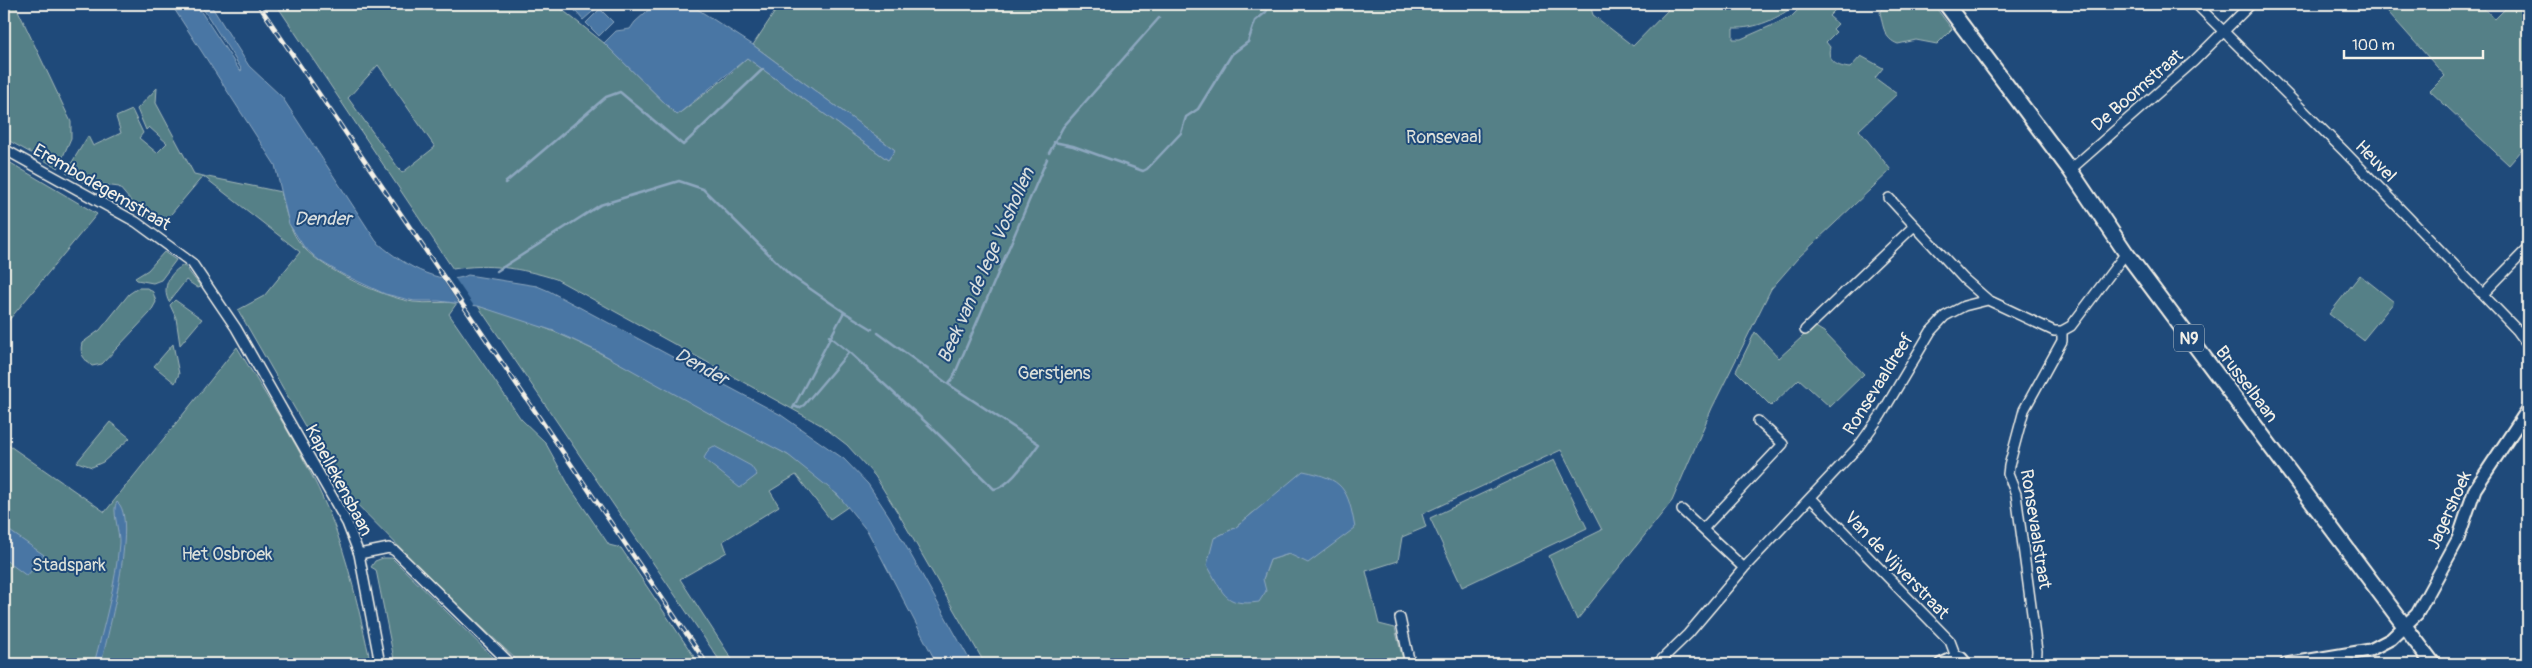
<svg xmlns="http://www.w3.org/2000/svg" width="2532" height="668" font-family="Pangolin,sans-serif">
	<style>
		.green { fill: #558087; stroke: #a4b8b8; fill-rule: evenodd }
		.water { fill: #4876a4; stroke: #8da7bf }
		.pier { fill: #1f4a7a }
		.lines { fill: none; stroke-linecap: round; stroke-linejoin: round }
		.stream { stroke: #8da7bf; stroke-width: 2.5 }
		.minor-casing { stroke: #f4f1e8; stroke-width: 12 }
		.tertiary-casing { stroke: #f4f1e8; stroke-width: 15 }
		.primary-casing { stroke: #f4f1e8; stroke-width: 18 }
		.minor { stroke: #1f4a7a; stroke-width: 9 }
		.tertiary { stroke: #1f4a7a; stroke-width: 11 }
		.primary { stroke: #1f4a7a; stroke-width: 14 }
		.rail-casing { stroke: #f4f1e8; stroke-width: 4.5 }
		.rail { stroke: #1f4a7a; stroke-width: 2.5; stroke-dasharray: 8; stroke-linecap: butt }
		.labels { text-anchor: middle; stroke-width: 4; stroke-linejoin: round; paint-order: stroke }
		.shield { fill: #1f4a7a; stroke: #b4bfc7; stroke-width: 1 }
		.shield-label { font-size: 16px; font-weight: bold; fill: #f4f1e8 }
		.street-label { font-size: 18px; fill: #f4f1e8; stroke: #1f4a7a }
		.park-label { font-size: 18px; fill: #dce0d9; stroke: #1f4a7a }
		.water-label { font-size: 19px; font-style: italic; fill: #dadfde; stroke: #1f4a7a }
	</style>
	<rect width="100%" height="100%" fill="#1f4a7a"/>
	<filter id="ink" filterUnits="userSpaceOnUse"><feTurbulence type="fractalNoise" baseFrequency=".02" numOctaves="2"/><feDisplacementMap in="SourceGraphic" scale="10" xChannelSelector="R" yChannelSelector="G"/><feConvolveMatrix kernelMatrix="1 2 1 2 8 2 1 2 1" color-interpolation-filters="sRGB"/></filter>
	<g filter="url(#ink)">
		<path class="green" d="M 4,4 L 15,4 L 71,122 L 71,138 L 58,168 L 4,138 Z
			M 276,4 L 555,4 L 604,43 L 677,115 L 723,80 L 747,58 L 888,160 L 895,150 L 753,45 L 780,4 L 1587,4 L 1591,8 L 1593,15 L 1633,46 L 1668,10 L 1661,4 L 1796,4 C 1778,19 1756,29 1733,28 L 1733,39 L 1741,39 L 1791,17 L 1804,4 L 1841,4 L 1829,16 L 1838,24 L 1833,29 L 1836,32 L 1826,42 L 1830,47 C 1826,61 1838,67 1850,68 L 1861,56 L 1883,68 L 1875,78 L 1897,94 L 1859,130 L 1891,170 L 1798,258 L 1771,289 L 1712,408 L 1672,501 L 1577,620 L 1549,556 L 1602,530 L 1561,450 L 1422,514 L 1426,527 L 1402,537 L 1398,561 L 1366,571 L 1379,624 L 1395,628 L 1404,664 L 985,664 L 901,518 L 875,476 L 847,445 L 821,425 L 556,279 C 521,268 488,263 453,269 ZM 378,65 L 435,147 L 402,173 L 348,98 ZM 1254,512 L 1289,554 L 1270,560 L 1263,579 L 1214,538 L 1235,528 Z
			M 1884,4 L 1933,4 L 1952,29 L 1937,44 L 1916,40 L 1898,44 C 1884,39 1883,26 1880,12 Z
			M 2381,4 L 2479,4 L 2495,19 L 2510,4 L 2528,4 L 2528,143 L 2509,165 L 2430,91 L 2445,76 Z
			M 157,88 L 156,103 L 194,174 L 203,176 L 281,192 C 286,212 289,232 304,248 C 327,272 381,296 413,302 C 428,304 441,301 457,303 L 449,314 L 521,419 L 545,442 L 571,489 L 609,545 L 621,548 L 699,664 L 521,664 L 430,578 L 327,474 L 320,463 L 325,449 L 319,448 L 314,442 L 238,310 L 264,296 L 300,252 L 203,176 L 161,226 L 141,213 L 119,187 L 83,182 L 66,172 L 88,136 L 93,146 L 121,133 L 116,117 L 132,110 L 143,133 L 139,138 L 157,153 L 167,143 L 149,127 L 146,130 L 137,109 Z
			M 4,159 L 97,214 L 4,326 Z
			M 164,252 L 176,260 L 161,280 L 153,283 L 137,280 L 135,278 L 148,270 Z
			M 184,265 L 201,287 L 198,288 L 186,280 L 169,302 C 161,287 170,272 184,265 Z
			M 2360,275 L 2394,302 L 2363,340 L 2329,314 Z
			M 138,288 L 147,288 L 153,292 L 156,302 L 150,313 L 102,364 L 92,366 C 84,359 79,354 82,343 L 100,330 L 129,294 Z
			M 175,300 L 202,319 L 180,345 L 176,318 L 170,305 Z
			M 478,306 C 562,327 637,372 711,414 C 736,429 763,440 788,455 C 810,468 830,488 849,506 L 830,519 L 796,475 L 770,491 L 779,506 L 723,541 L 727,552 L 680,579 L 735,664 L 722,664 Z
			M 1814,326 L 1824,332 L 1864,374 L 1830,407 L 1799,379 L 1771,406 L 1736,371 L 1755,332 L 1779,358 Z
			M 173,344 L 179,374 L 175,383 L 154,366 Z
			M 237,347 C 269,401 304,453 328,510 C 349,559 359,612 371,664 L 4,664 L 4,442 L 105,512 Z
			M 110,422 L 130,438 L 103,462 L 92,467 L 77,462 Z
			M 1554,460 L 1587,528 L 1462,587 L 1430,518 Z
			M 383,558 L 392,558 L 500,664 L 395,664 L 376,570 L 371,567 L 375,561 Z"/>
		<path class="water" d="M 171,4 L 196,4 L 240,71 L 242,70 L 200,4 L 210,4 L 249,66 L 282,97 L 376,241 C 396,260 441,289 468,275 L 537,286 L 549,291 L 781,415 L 844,459 L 868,484 L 889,516 L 972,664 L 937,664 L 868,532 L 838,495 L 788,455 L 723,421 L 601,353 L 554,331 L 478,306 L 439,301 L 414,301 L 385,294 L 342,274 L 320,261 L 304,247 L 289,224 L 275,165 Z
			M 574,4 L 596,4 L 599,6 L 583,20 L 571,6 Z
			M 655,4 L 691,5 L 753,45 L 895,150 L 888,160 L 747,58 L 677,115 L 604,43 L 616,31 L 630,29 L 635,22 Z
			M 600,9 L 613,22 L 599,36 L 586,23 Z
			M 714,446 L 751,466 L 757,475 L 740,488 L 706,461 L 704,458 L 709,449 Z
			M 1303,471 C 1344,479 1348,489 1355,528 L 1308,563 L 1289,554 L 1270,560 L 1263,579 L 1266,591 L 1259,602 C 1223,607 1223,592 1207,565 L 1214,538 L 1235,528 Z
			M 117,502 C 139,517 107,638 101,664 L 94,664 C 104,625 116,584 119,543 C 120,532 111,509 117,502 Z
			M 4,527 L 44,555 L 27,576 L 4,559 Z"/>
		<path class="pier" d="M 439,275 L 454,277 L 476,309 L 460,306 Z"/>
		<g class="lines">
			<path class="stream" d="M 1054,142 L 1073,146 L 1143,171 L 1147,169 L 1181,133 L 1186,117 L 1198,109 L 1232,54 L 1248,42 L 1255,21 L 1266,12 L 1270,4
				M 1049,153 L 1063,127 L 1159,18
				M 505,183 L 606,97 L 620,92 L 683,145 L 763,69
				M 497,271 L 600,205 L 679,181 L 703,189 L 790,275 L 844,312
				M 878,333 L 948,384 L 953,378 L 1047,159
				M 849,352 L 931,427 L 994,489 C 1010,487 1029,457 1039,444 L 948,384
				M 794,406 L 799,408 L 804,405 L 849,352 L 829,336
				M 793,408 L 844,312 L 872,329"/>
			<g class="minor-casing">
				<path id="minor" d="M 2196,4 L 2344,151 L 2517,330 L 2528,345
					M 4,149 L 136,222 L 192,263 L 236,328 L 347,523 L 359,554 L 380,664
					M 2070,170 L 2194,61 L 2251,4
					M 1889,198 L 1964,279 L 1988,300
					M 2483,294 L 2528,248
					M 1805,330 L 1914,226
					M 2062,331 L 2071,326 L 2126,253
					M 1811,498 L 1950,641 L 1956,657
					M 1682,510 L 1744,568
					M 1703,529 L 1783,444 L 1758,421
					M 359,554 L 389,548 L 395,551 L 511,664
					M 1400,618 L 1410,664
					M 1657,664 L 1688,634 L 1744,568 L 1858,447 L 1881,415 L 1931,331 L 1945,316 L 1964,306 L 1988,300 L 2054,331 L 2062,331
					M 2036,664 L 2037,651 L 2016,494 L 2008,474 L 2009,466 L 2024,410 L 2062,341 L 2062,331"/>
			</g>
			<g class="tertiary-casing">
				<path id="tertiary" d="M 1941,664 L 1956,657 L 1961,658 L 1966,664
					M 2286,664 L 2370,650 L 2391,639 L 2417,614 L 2458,539 L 2475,489 L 2528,409"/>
			</g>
			<g class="primary-casing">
				<path id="primary" d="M 1946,4 L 2070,170 L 2126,253 L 2433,664"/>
			</g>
			<use href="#minor" class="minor"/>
			<use href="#tertiary" class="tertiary"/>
			<use href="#primary" class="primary"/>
			<g class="rail-casing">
				<path id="rail" d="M 258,4 L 707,664"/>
			</g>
			<use href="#rail" class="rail"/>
		</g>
	</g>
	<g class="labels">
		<rect class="shield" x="2174" y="324.5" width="30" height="27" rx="4"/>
		<g class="shield-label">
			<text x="2189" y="344">N9</text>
		</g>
		<g class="street-label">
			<text transform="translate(2137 90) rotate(-41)" y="6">De Boomstraat</text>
			<text transform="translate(2376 161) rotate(46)" y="6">Heuvel</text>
			<text transform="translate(102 187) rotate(30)" y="6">Erembodegemstraat</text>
			<text transform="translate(1878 384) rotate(-58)" y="6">Ronsevaaldreef</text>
			<text transform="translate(2247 384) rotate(53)" y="6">Brusselbaan</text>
			<text transform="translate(339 480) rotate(62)" y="6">Kapellekensbaan</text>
			<text transform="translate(2449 510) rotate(-66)" y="6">Jagershoek</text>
			<text transform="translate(2036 529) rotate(81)" y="6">Ronsevaalstraat</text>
			<text transform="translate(1897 565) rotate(46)" y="6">Van de Vijverstraat</text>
		</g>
		<g class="park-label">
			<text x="1444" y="143">Ronsevaal</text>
			<text x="1054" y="379">Gerstjens</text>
			<text x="227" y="560">Het Osbroek</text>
			<text x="69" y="571">Stadspark</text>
		</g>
		<g class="water-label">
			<text x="323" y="225">Dender</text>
			<text transform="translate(985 265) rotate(-66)" y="7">Beek van de lege Voshollen</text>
			<text transform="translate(702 366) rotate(29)" y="7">Dender</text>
		</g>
	</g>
	<rect width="2532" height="668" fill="none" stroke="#1f4a7a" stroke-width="20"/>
	<rect x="10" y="10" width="2512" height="648" fill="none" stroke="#f4f1e8" stroke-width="2" filter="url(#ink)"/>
	<path d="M2344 50v8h139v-8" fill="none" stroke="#f4f1e8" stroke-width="2.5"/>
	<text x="2352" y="50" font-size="15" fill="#f4f1e8" stroke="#1f4a7a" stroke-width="4" paint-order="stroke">100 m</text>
</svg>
